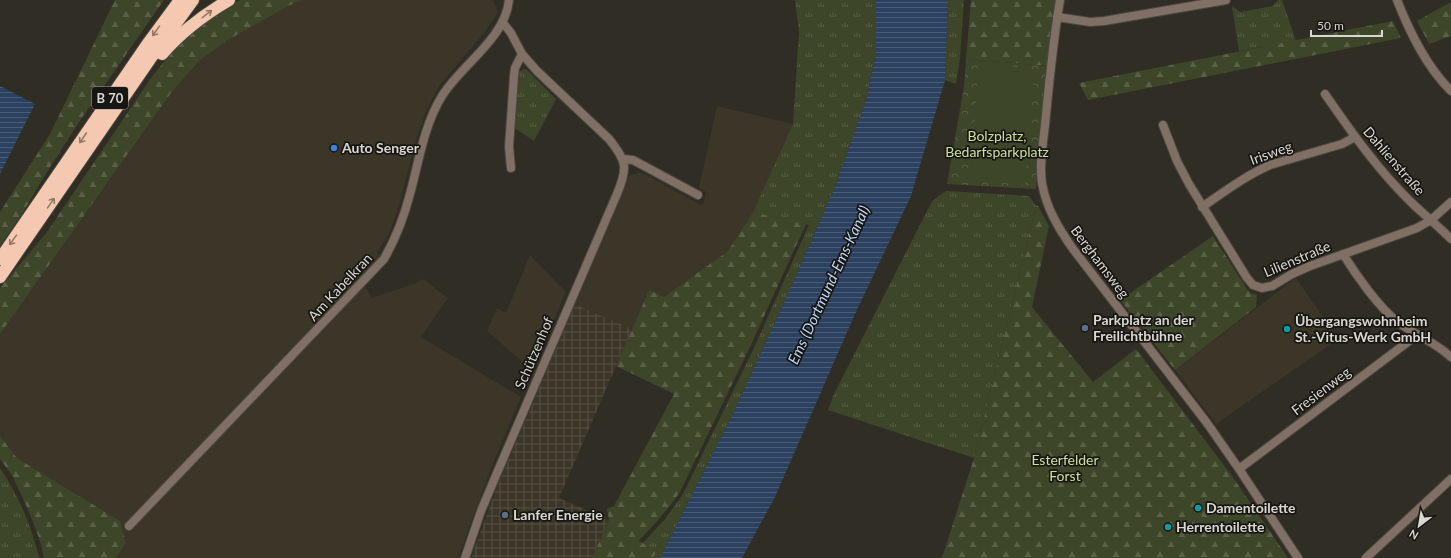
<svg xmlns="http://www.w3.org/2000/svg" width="1451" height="558" font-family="Lato,sans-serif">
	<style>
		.built { fill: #3b3627 }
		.industrial { fill: url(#industrial-grid) }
		.grass { fill: url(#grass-tufts) }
		.forest { fill: url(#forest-firs) }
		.park { fill: url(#park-crowns) }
		.pitch { fill: #3e4629 }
		.water { fill: url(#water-rules) }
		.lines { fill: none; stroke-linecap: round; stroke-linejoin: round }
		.street-casing { stroke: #4b4841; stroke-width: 10 }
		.highway-casing { stroke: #4b4841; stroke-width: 14 }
		.street { stroke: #806f65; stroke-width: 8 }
		.highway { stroke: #f5c9b1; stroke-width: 12 }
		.oneway { stroke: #917869 }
		.shop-dot { fill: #3f7fe0; stroke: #171612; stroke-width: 1.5 }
		.service-dot { fill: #5c6f8a; stroke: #171612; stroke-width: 1.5 }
		.culture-dot { fill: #0f9aa8; stroke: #171612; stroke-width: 1.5 }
		.labels { text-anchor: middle; stroke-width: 3.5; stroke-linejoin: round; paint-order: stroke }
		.shield { fill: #171612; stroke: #9f9d98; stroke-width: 1 }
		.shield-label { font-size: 13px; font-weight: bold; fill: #d9d7d1 }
		.park-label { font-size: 14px; fill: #cce09d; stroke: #171612 }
		.poi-label { font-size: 14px; font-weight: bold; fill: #d9d7d1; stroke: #171612; text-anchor: start }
		.street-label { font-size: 14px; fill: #d9d7d1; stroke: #171612 }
		.water-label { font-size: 15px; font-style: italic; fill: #bed5f7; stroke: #171612 }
	</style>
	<defs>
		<pattern id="industrial-grid" width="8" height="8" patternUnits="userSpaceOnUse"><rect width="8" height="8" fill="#3b3627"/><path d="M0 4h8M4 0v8" fill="none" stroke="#575245"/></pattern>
		<pattern id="grass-tufts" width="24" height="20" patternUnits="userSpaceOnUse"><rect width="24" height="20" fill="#3e4629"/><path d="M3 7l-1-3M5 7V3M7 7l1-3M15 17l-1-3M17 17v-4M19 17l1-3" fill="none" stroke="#596047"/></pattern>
		<pattern id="forest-firs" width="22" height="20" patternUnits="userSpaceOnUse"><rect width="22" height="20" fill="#3e4629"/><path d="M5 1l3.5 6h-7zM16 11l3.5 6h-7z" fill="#596047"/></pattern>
		<pattern id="park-crowns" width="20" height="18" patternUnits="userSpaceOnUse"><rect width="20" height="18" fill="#3e4629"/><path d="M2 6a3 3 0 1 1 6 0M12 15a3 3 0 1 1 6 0" fill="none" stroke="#596047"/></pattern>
		<pattern id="water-rules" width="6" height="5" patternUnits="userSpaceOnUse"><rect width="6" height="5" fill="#2c4160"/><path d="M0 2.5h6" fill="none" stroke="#4a5c76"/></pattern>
	</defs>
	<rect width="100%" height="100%" fill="#302d25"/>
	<path class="built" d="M 302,0 L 493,0 L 498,12 L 485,32 L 439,86 L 426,111 L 417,137 L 397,212 L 389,233 L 377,253 L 388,261 L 365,286 L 372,298 L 414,284 L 423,279 L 448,298 L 421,337 L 521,397 L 490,471 L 458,558 L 116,558 L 126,543 L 120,521 L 17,458 L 0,436 L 0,334 L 171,93 L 200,60 L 228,40 L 290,5 Z
		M 717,106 L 793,124 L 753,212 L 728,251 L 664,297 L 649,290 L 632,329 L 575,304 L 621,196 L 629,176 L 641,172 L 703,206 L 706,192 L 699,188 Z
		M 530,255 L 566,292 L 532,370 L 487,331 L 497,308 L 506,313 Z
		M 1296,278 L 1338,339 L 1216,424 L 1175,370 Z"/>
	<path class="industrial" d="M 575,304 L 632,329 L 559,498 L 609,520 L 592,558 L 471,558 L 496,489 Z"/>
	<path class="grass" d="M 795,0 L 876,0 L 876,54 L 866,100 L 835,187 L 792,285 L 734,412 L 660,558 L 653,558 L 657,551 L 642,544 L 666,518 L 683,494 L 753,350 L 809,225 L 753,212 L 793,124 L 799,32 Z
		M 948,0 L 964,0 L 960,58 L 956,84 L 945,80 Z
		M 1278,0 L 1282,0 L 1296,41 L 1239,51 L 1232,6 L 1240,12 L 1273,6 Z
		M 523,69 L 526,69 L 556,99 L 534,141 L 515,128 L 519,72 Z
		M 946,191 L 1029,196 L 1036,206 L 974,458 L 828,410 L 834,394 L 926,213 L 933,200 Z
		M 0,468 C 18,494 32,527 39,558 L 0,558 Z"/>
	<path class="forest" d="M 115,0 L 164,0 L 79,122 L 42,180 L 22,214 L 0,246 L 0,212 L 50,134 Z
		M 241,0 L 302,0 L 290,5 L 228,40 L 200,60 L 171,93 L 0,334 L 0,288 L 47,232 L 151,78 L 171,53 L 188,35 L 234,3 Z
		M 971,0 L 1056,0 L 1047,66 L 966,59 Z
		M 1451,2 L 1451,36 L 1429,44 L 1417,21 Z
		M 1393,21 L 1401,38 L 1088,100 L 1079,83 Z
		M 1036,206 L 1038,206 L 1049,226 L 1032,307 L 1093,382 L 1136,349 L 1232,476 L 1288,558 L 942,558 L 974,458 Z
		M 753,212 L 806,224 L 749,349 L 680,492 C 668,510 653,525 639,541 L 657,551 L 653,558 L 592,558 L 609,520 L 607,509 L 614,506 L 674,394 L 616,366 L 649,290 L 664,297 L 728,251 Z
		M 1213,236 L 1247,289 L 1251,293 L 1257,295 L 1256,307 L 1175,370 L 1120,300 Z
		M 0,436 L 17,458 L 120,521 L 126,543 L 116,558 L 44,558 L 41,544 L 30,514 L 13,477 L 0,459 Z"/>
	<path class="park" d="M 966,59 L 1047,66 L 1036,189 L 947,184 L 964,86 Z"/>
	<path class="pitch" d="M 979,64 L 1035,69 L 1025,185 L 970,180 Z"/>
	<path class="water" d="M 876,0 L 948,0 L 945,80 L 911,196 L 855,314 L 775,497 L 742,558 L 660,558 L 734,412 L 792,285 L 835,187 L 866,100 L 876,54 Z
		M 0,86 L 35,104 L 0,174 Z"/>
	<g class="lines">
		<g class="street-casing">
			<path id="street" d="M 1060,0 C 1053,41 1049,83 1045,125 C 1043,144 1039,164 1042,183 C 1046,208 1059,229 1073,249 L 1207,423 L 1239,469 L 1298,558
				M 1397,0 C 1410,33 1426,66 1451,91
				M 1057,17 L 1090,22 L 1104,21 L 1226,0
				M 1325,94 C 1352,133 1380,173 1415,206 C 1427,217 1439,227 1451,239
				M 1163,125 L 1177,161 L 1189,184 L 1247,278 L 1253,285 L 1262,288 L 1272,286 L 1292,274 L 1310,266 L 1417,228 L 1431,220 L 1451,202
				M 623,159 L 633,160 L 698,195
				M 511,168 L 509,147 L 514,76 L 515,68 L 522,54
				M 1202,207 C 1224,192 1245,176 1270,165 L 1342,144 L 1355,137
				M 1343,254 C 1356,275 1379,308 1399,323 C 1416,335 1436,343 1451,357
				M 1239,469 L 1417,335
				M 129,526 L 384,259 C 396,238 404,217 410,194 C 419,161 424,125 442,96 C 462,64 505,39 509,0
				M 465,558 L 481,511 L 497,473 L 617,194 C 628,168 627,161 609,139 L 537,71 L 522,54 L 511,33 L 503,23
				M 1366,558 L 1451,479"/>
		</g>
		<g class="highway-casing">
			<path id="highway" d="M 162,54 C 181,32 205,14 229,0
				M 0,259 L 149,42 L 180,0
				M 0,277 L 150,59 L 193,0"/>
		</g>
		<use href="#street" class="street"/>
		<use href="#highway" class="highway"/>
	</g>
	<defs><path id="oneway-shaft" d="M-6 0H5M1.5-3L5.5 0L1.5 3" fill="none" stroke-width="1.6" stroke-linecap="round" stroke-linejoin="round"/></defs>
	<g class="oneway">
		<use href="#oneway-shaft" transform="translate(207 14) rotate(-38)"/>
		<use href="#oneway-shaft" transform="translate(156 31) rotate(126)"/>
		<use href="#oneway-shaft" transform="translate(83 138) rotate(124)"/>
		<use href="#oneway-shaft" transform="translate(51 203) rotate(-55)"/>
		<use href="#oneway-shaft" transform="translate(13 240) rotate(125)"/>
	</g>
	<circle class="shop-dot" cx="334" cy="148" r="4"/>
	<g class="service-dot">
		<circle cx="1085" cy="328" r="4"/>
		<circle cx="505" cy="515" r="4"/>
	</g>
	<g class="culture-dot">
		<circle cx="1287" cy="329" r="4"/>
		<circle cx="1198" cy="508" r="4"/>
		<circle cx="1168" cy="527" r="4"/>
	</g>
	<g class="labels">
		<rect class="shield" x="92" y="87" width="36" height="22" rx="3"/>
		<g class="shield-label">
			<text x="110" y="103">B 70</text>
		</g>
		<g class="park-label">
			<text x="997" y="141">Bolzplatz,<tspan x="997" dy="16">Bedarfsparkplatz</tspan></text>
			<text x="1065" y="465">Esterfelder<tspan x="1065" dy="16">Forst</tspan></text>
		</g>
		<g class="poi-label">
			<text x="342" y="153">Auto Senger</text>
			<text x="1093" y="325">Parkplatz an der<tspan x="1093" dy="16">Freilichtbühne</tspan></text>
			<text x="1295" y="326">Übergangswohnheim<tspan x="1295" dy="16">St.-Vitus-Werk GmbH</tspan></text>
			<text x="1206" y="513">Damentoilette</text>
			<text x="513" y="520">Lanfer Energie</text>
			<text x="1176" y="532">Herrentoilette</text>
		</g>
		<g class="street-label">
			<text transform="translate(1271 153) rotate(-20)" y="5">Irisweg</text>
			<text transform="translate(1394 161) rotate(49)" y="5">Dahlienstraße</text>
			<text transform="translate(1297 259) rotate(-23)" y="5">Lilienstraße</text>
			<text transform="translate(1100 262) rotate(53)" y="5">Berghamsweg</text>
			<text transform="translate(340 287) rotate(-47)" y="5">Am Kabelkran</text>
			<text transform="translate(534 353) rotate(-67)" y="5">Schützenhof</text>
			<text transform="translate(1321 391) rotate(-37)" y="5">Fresienweg</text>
		</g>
		<g class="water-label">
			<text transform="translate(829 285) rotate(-65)" y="5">Ems (Dortmund-Ems-Kanal)</text>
		</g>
	</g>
	<g transform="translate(1419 526) rotate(211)" stroke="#171612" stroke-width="3" paint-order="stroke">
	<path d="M0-3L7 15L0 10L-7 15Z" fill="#d9d7d1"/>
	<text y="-6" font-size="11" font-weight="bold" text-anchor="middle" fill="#d9d7d1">N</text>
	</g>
	<path d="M1311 30v6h71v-6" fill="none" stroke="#d9d7d1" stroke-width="2"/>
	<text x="1317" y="30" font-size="12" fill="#d9d7d1" stroke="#171612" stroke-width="3" paint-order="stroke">50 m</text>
</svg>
